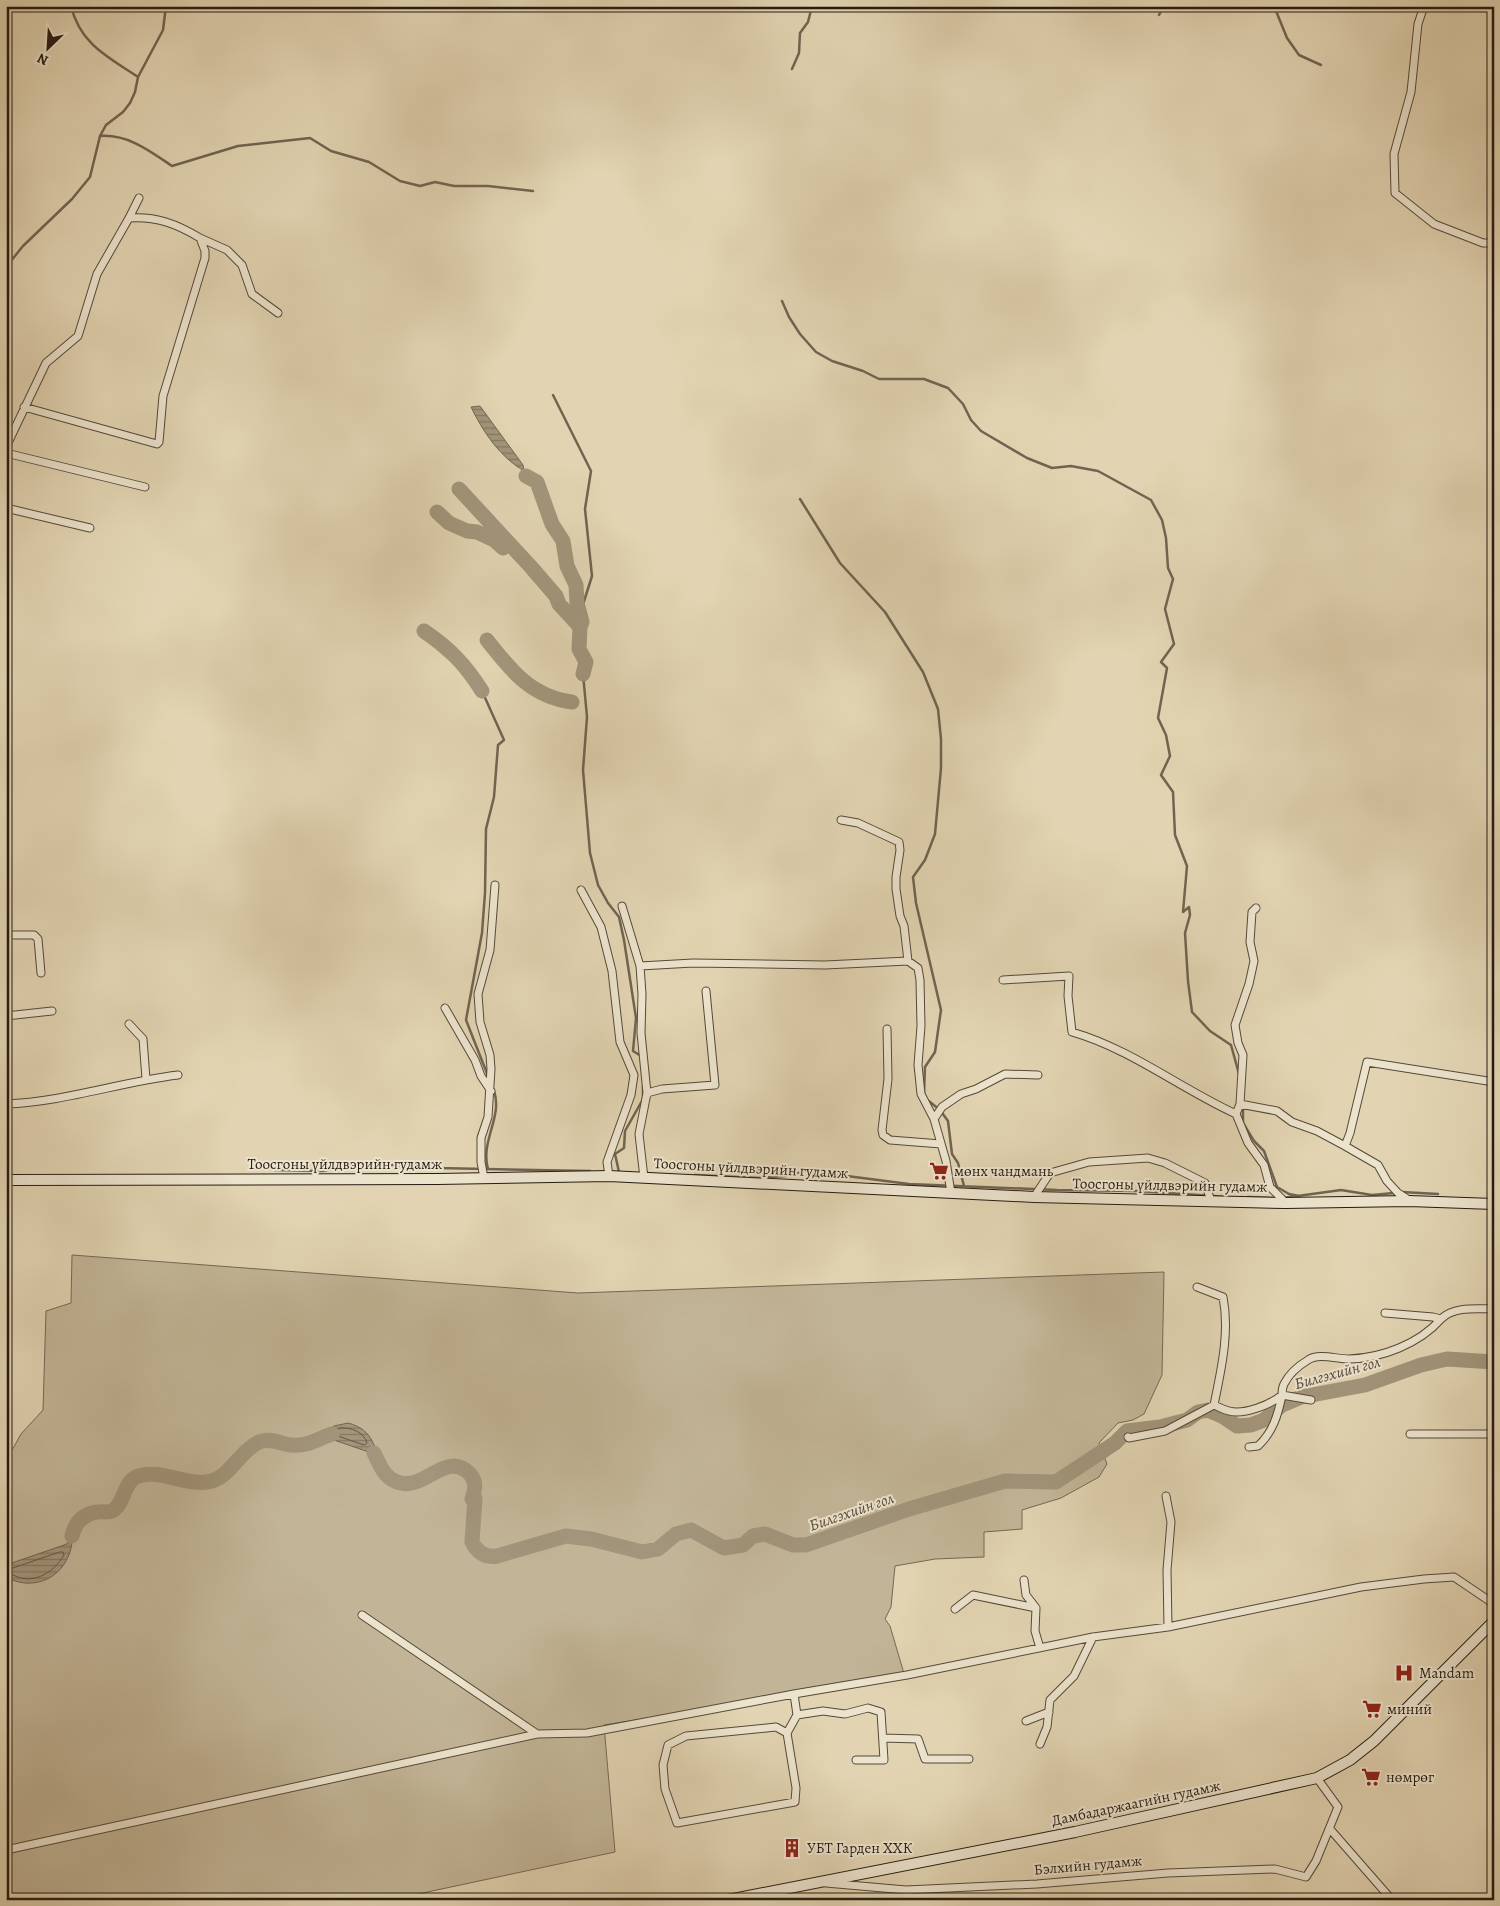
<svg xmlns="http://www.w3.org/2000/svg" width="1500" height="1906" font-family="Alegreya,serif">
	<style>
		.park { fill: #c2b597; stroke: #746854 }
		.water { fill: url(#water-rules); stroke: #706451 }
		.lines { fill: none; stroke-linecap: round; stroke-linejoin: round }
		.shore { stroke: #645846; stroke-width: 1 }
		.stream { stroke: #706451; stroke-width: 2.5 }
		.river { stroke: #a2957b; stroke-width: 15 }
		.street-casing { stroke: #544939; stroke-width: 9 }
		.secondary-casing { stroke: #251b11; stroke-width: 12 }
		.street { stroke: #ece3cd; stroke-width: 7 }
		.secondary { stroke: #ece3cd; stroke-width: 10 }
		.labels { text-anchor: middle; stroke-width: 4; stroke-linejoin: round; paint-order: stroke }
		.street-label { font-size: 15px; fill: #251b11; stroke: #ece3cd }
		.poi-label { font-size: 15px; fill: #251b11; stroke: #ece3cd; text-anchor: start }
		.water-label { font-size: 16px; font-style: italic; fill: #574c3b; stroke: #ece3cd }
	</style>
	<defs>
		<pattern id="water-rules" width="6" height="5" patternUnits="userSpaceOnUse" patternTransform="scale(1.25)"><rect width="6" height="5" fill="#a2957b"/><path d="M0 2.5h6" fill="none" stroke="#847963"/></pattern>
	</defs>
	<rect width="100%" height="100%" fill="#e2d4b2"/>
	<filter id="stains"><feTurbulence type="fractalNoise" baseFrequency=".004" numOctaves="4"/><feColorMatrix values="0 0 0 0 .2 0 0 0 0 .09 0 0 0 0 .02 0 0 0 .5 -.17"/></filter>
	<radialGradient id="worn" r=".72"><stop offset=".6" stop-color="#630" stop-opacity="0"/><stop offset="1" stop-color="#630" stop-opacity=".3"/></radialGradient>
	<path class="park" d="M 72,1255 L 578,1293 L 1164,1272 L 1162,1375 L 1144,1414 L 1133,1420 L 1118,1423 L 1099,1443 L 1107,1464 L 1099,1477 L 1061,1498 L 1022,1510 L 1022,1529 L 984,1532 L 984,1557 L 935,1559 L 895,1566 L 891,1607 L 885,1619 L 890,1626 L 905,1677 L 604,1725 L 615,1852 L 390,1900 L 6,1900 L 6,1461 L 21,1434 L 43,1410 L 46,1311 L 71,1303 Z"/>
	<path class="water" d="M 480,406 L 523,465 L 524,471 C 500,457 483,432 471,407 Z
		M 348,1423 C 375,1430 373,1448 384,1469 L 382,1470 L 373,1455 L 366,1451 L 328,1438 L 315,1443 L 315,1440 L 334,1426 Z
		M 79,1518 L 80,1520 C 71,1530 74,1545 68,1557 C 57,1582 29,1590 6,1577 L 6,1565 L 67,1544 C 73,1537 72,1526 79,1518 Z"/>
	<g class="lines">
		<path class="shore" d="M 340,1428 C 351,1427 364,1432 367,1443 L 364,1445 L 335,1435 L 335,1432 Z
			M 60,1552 L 63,1552 L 64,1555 C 53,1574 30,1587 10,1573 L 11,1569 Z"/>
		<path class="stream" d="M 71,6 C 80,44 108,57 138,77
			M 1274,6 L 1287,38 L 1299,55 L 1321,65
			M 1159,15 L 1164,6
			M 792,69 L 799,53 L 800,33 L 808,22 L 812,6
			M 100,136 C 128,134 150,151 172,166 L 238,146 L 310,138 L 331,151 L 369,162 L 400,181 L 420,186 L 435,182 L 454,186 L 488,186 L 533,191
			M 6,267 L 23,246 L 72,199 L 90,177 L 100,136 L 106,125 L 123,112 L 130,103 L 135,92 L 138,77 L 163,30 L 166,6
			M 782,301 L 789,317 L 800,334 L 816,352 L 832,361 L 863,371 L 879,379 L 924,379 L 948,388 L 963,404 L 971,420 L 981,431 L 1027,458 L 1052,468 L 1071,466 L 1098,471 L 1151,500 L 1162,520 L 1166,538 L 1168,568 L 1173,579 L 1165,609 L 1174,644 L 1161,662 L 1167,668 L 1158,718 L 1166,735 L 1170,756 L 1161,775 L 1173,792 L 1175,835 L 1187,866 L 1183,912 L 1189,907 L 1190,915 L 1185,933 L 1188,981 L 1192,1012 L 1210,1031 L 1231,1045 L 1239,1074
			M 553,395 L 591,471 L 585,509 L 592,576 L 580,614
			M 800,499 L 840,563 L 885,612 L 923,672 L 938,709 L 941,739 L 941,768 L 935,834 L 925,860 L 913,877 L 916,903 L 941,1010 L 935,1052 L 925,1067 L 924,1093
			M 583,674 L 587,717 L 583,770 L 590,853 L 598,885 L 608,903 L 619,917 L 624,940 L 636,1018 L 633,1051 L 641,1056
			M 482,691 L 504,740 L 498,745 L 494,797 L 486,829 L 485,893 L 482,933 L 466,1020 L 488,1076
			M 925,1098 L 940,1110 L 948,1121 L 952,1154 L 958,1163 L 964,1186
			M 1243,1107 L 1243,1123 L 1254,1141 L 1264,1151 L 1277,1187 L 1289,1194 L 1299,1196
			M 488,1169 C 480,1141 503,1117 494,1091
			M 275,1170 L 322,1171 L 360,1164 L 378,1164 L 437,1168 L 590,1171
			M 619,1172 L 615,1154 L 624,1148 L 625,1131 L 643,1099 L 643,1086
			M 695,1175 L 759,1178 L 786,1176 L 808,1171 L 909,1184 L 1057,1190 L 1138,1191 L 1228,1197
			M 1402,1192 L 1438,1194
			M 1248,1197 L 1275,1198
			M 1283,1198 L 1341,1190 L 1372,1195 L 1394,1193"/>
		<path class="river" d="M 526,476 L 537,482 L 552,524 L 563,541 L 567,566 L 576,585 L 577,603 L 582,622 L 580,627
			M 459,489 L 531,567 L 556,596 L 559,604 L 580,627 L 579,649 L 586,662 L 583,674
			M 437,512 L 449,523 L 467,531 L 477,532 L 494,540 L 503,548
			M 424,631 C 450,649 465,664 482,691
			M 487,640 C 511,671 532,697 572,702
			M 374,1453 C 381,1467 385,1480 401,1483 C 426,1489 447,1450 470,1474 C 477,1482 475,1490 472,1499 L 475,1498 L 472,1542 C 477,1552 485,1558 497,1556 L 566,1536 L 591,1539 L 642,1552 L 658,1549 L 676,1534 L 691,1530 L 724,1548 L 743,1545 L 753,1536 L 765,1534 L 793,1545 L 806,1545 L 909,1509 L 1005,1481 L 1056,1482 L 1115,1443 L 1127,1431 L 1160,1427 L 1187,1420 L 1198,1412 L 1208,1410 L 1222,1416 L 1237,1426 L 1251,1425 L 1264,1420 L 1282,1405 L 1301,1397 L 1365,1385 L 1421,1365 L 1447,1359 L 1494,1362
			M 72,1536 C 75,1523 83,1514 97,1512 C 102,1511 108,1513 112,1511 C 125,1504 123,1483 136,1477 C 160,1467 188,1488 212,1481 C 231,1475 240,1451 259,1442 C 269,1437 281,1444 292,1445 C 307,1447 319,1438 332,1434"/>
		<g class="street-casing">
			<path id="street" d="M 1424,6 L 1418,24 L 1411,92 L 1394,154 L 1395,193 L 1434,224 L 1483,243 L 1494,243
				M 129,218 L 139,198
				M 200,238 L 227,250 L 242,265 L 252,294 L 278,313
				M 6,447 L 46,363 L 78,336 L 97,274 L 129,218 C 156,216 177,224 200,238 L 205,251 L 205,258 L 163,396 L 159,442 L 157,444 L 24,407
				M 6,453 L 145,487
				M 6,508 L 90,528
				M 6,682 L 7,682
				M 841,820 L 858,823 L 899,842 L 900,850 L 896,877 L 896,889 L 900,916 L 904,926 L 908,961
				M 581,890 L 601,927 L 612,971 L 620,1042 L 634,1075 L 631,1095 L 607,1162 L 609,1176
				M 622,906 L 640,966 L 693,963 L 825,965 L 908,961 L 918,968 L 920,980 L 921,1026 L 918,1065 L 921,1094 L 934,1119 L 946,1161 L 951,1193
				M 1256,908 L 1252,912 L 1250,942 L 1254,961 L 1249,984 L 1235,1025 L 1238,1043 L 1243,1055 L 1240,1104 L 1236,1114 L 1248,1143 L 1264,1165 L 1270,1187 L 1285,1202
				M 6,935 L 34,935 L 38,939 L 41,973
				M 640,966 L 642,994 L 641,1033 L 647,1093 L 639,1134 L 644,1178
				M 1003,980 L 1069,976 L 1068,996 L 1072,1032 C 1131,1049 1181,1089 1236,1114
				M 445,1008 L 475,1060 L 481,1076 L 491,1091
				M 6,1016 L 52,1011
				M 129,1024 L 143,1039 L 146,1079
				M 887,1029 L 888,1079 L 882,1130 L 883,1135 L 890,1140 L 941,1144
				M 647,1093 L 662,1089 L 715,1085 L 706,991
				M 6,1104 C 64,1102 120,1082 178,1075
				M 1240,1104 L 1277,1111 L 1292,1122 L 1317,1131 L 1345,1146
				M 934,1119 L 942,1107 L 961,1094 L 976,1089 L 1005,1074 L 1038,1075
				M 484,1178 L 481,1162 L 481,1138 L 488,1117 L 491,1069 L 490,1055 L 480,1022 L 478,994 L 490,950 L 495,885
				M 1034,1197 L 1050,1173 L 1089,1162 L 1148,1158 L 1165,1163 L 1205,1183 L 1211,1201
				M 1409,1200 L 1398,1193 L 1387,1181 L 1378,1165 L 1345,1146 L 1350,1133 L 1367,1062 L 1494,1082
				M 1197,1287 L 1223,1297 C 1230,1333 1221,1370 1214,1405
				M 1385,1313 L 1433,1317 L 1441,1319 C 1454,1306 1477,1309 1494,1309
				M 1410,1434 L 1494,1434
				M 1128,1437 L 1129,1438 L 1165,1431 L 1214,1405 C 1219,1407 1224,1410 1229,1411 C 1244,1415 1270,1405 1282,1395 L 1311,1400
				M 1249,1447 L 1258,1446 C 1273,1432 1278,1415 1282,1395 C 1282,1392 1282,1388 1284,1384 C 1289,1374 1298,1366 1308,1360 C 1319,1353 1336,1359 1349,1359 C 1382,1358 1419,1344 1441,1319
				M 1166,1496 L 1171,1522 L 1167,1570 L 1168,1627
				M 1024,1580 L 1026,1595 L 1036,1608 L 1035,1631 L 1040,1648
				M 955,1609 L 973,1595 L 1036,1608
				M 362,1615 L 537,1734
				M 797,1715 L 823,1711 L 845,1714 L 868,1708 L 881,1712 L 884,1760 L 856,1760
				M 1026,1721 L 1049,1712
				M 787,1733 L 776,1727 L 686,1736 L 668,1745 L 663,1765 L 665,1789 L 677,1823 L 795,1802 L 796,1788 L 787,1733 L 797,1715 L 794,1694
				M 883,1738 L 918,1739 L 925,1759 L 969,1759
				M 1040,1744 L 1047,1727 L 1050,1700 L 1074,1676 L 1093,1637
				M 1330,1829 L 1392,1900
				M 6,1850 L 537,1734 L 587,1733 L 794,1694 L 907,1675 L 1093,1637 L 1168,1627 L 1361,1587 L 1424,1579 L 1454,1577 L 1494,1604
				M 826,1883 L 906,1890 L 1037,1884 L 1168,1873 L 1275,1869 L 1306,1877 L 1316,1861 L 1338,1807 L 1317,1778"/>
		</g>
		<g class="secondary-casing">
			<path id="secondary" d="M 6,1180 L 437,1179 L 609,1176 L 1034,1197 L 1285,1203 L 1409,1201 L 1494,1204
				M 728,1900 L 1075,1832 L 1317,1778 L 1350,1760 L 1374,1741 L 1494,1621"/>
		</g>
		<use href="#street" class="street"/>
		<use href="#secondary" class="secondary"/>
	</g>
	<defs>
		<g id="supermarket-bare" transform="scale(1.5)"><path d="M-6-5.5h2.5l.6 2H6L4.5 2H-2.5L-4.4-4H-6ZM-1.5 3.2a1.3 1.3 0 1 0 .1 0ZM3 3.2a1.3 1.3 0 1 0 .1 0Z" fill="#8f2418" stroke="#ece3cd" stroke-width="2.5" paint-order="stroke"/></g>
		<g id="hospital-bare" transform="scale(1.5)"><path d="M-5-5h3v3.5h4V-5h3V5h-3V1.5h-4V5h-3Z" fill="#8f2418" stroke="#ece3cd" stroke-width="2.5" paint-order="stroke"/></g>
		<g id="building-bare" transform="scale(1.5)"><path d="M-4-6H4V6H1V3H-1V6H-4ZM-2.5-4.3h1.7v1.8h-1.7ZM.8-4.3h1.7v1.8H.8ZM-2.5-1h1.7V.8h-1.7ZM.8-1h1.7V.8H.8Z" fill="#8f2418" stroke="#ece3cd" stroke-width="2.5" paint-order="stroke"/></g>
	</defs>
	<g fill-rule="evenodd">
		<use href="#supermarket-bare" x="939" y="1171"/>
		<use href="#hospital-bare" x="1404" y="1673"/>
		<use href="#supermarket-bare" x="1372" y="1709"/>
		<use href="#supermarket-bare" x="1371" y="1777"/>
		<use href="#building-bare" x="792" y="1848"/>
	</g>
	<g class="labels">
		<g class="street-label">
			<text x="345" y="1169">Тоосгоны үйлдвэрийн гудамж</text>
			<text transform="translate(751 1168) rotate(3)" y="5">Тоосгоны үйлдвэрийн гудамж</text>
			<text transform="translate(1170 1185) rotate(1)" y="5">Тоосгоны үйлдвэрийн гудамж</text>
			<text transform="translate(1136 1803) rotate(-12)" y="5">Дамбадаржаагийн гудамж</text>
			<text transform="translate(1088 1865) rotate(-5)" y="5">Бэлхийн гудамж</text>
		</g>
		<g class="poi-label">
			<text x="954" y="1176">мөнх чандмань</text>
			<text x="1419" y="1678">Mandam</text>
			<text x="1387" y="1714">миний</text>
			<text x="1386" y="1782">нөмрөг</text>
			<text x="807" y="1853">УБТ Гарден ХХК</text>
		</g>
		<g class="water-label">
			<text transform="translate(1337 1372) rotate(-15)" y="6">Билгэхийн гол</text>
			<text transform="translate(851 1511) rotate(-19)" y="6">Билгэхийн гол</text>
		</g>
	</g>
	<rect width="1500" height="1906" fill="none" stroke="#e2d4b2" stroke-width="25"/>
	<rect x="8" y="8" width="1485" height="1891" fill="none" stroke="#251b11" stroke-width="2.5"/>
	<rect x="12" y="12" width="1475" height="1881" fill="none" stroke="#251b11"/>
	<g transform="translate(48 48) rotate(205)" stroke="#ece3cd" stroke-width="4" paint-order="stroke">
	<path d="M0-4L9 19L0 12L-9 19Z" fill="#251b11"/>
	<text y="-8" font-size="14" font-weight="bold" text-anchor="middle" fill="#251b11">N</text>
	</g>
	<rect width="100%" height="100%" filter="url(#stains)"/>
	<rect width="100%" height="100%" fill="url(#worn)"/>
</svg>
